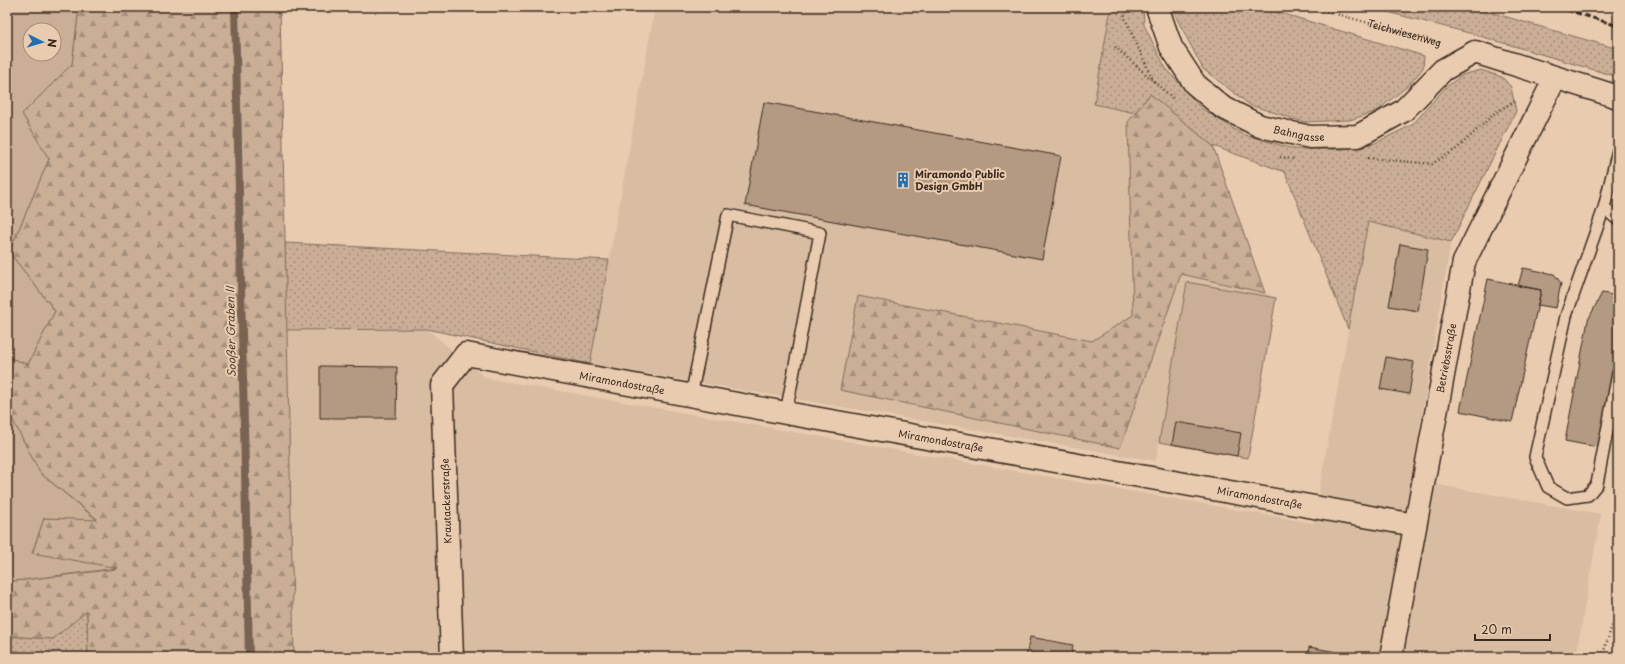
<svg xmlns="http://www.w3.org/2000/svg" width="1625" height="664" font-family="'Playpen Sans',sans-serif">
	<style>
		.built { fill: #d9bda2 }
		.grass { fill: url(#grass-dots); stroke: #826c5a }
		.forest { fill: url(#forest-firs); stroke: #826c5a }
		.park { fill: #caae96; stroke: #826c5a; fill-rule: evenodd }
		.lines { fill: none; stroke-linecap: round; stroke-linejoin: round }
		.stream { stroke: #786251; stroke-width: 8 }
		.building { fill: #b49a83; stroke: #3b2a1e }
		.service-casing { stroke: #3b2a1e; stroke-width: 14 }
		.minor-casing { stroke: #3b2a1e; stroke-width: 25 }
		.path { stroke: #3b2a1e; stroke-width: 2.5; stroke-dasharray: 1 3; stroke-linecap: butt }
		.service { stroke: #e9ccb0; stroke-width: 11 }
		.minor { stroke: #e9ccb0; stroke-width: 22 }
		.rail { stroke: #3b2a1e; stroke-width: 3; stroke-dasharray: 6 3; stroke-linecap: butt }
		.labels { text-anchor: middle; stroke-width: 4; stroke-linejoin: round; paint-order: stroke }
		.street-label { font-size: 10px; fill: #3b2a1e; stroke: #e9ccb0 }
		.poi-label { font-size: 10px; font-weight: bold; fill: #3b2a1e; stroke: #e9ccb0; text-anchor: start }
		.water-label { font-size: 11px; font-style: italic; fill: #4f3d2f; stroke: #e9ccb0 }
	</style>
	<defs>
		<pattern id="grass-dots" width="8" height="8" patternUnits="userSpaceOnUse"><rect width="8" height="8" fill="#caae96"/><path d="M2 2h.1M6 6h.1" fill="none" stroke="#a58e7a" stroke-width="1.8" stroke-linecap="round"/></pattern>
		<pattern id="forest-firs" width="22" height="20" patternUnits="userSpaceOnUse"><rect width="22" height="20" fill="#caae96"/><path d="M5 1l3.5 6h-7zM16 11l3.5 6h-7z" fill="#a58e7a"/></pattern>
	</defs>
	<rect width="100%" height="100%" fill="#e9ccb0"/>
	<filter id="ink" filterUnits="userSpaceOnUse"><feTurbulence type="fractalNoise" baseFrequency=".025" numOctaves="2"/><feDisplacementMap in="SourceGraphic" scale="8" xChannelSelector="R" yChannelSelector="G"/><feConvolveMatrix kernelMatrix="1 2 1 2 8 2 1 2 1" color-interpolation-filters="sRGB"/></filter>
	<g filter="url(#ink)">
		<path class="built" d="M 655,7 L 1111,7 L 1094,103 L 1150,94 L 1213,146 L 1265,293 L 1276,298 L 1187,283 L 1156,461 L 590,364 Z
			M 1368,222 L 1451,242 L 1411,480 L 1601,514 L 1576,657 L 294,657 L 286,330 L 427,329 L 486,378 L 1313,523 Z"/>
		<path class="grass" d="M 1111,7 L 1143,7 L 1144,25 L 1165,67 L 1201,108 L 1242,134 L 1294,149 L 1343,149 L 1375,143 L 1412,125 L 1445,88 L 1462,75 L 1481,70 L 1502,77 L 1511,87 L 1516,111 L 1451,242 L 1368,222 L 1348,329 L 1285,172 L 1213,146 L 1150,94 L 1135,113 L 1094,104 Z
			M 1174,7 L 1261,7 L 1424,56 L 1423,68 L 1410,84 L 1377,111 L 1350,120 L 1304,122 L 1250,105 L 1203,69 L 1174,13 Z
			M 1368,7 L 1472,7 L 1618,49 L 1618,77 L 1473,34 Z
			M 285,243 L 609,260 L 590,364 L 427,329 L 286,330 Z
			M 87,610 L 88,657 L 35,657 L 7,648 L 7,636 L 53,639 Z"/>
		<path class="forest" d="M 79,7 L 280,7 L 294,657 L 88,657 L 87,611 L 53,639 L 7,636 L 7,582 L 116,569 L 32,554 L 44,518 L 97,519 L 40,473 L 7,409 L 7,357 L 28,364 L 55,311 L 9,252 L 49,159 L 22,114 L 72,64 Z
			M 1150,94 L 1213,146 L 1265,293 L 1181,274 L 1120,448 L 840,390 L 858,296 L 1092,341 L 1133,315 L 1128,122 Z"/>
		<path class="park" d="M 7,7 L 79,7 L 72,64 L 22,114 L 49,159 L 9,252 L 55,311 L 28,364 L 7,357 ZM 30,30 L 54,30 L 54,54 L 30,54 Z
			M 1187,282 L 1276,298 L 1248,458 L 1159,442 Z
			M 7,409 L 40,473 L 97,520 L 44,518 L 32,553 L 118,568 L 7,582 Z"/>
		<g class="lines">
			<path class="stream" d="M 235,7 L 249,657"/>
		</g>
		<path class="building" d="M 764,102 L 1061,156 L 1042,259 L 745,205 Z
			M 1400,244 L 1428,249 L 1418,311 L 1389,306 Z
			M 1523,268 L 1554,274 L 1561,283 L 1556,308 L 1538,305 L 1541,290 L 1518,286 Z
			M 1488,279 L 1541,290 L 1512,422 L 1460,411 Z
			M 1602,293 L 1618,296 L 1618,361 L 1602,448 L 1565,441 L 1588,320 Z
			M 1386,357 L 1414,362 L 1409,394 L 1380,389 Z
			M 320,366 L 397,367 L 396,418 L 320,418 Z
			M 1176,422 L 1241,433 L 1237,456 L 1172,444 Z
			M 1030,637 L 1073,645 L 1071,657 L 1026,657 Z
			M 1309,647 L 1359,656 L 1358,657 L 1308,657 Z"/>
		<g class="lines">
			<g class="service-casing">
				<path id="service" d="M 1618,150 L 1604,208 L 1566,316 L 1535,457 L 1548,487 L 1567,498 L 1588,495 L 1597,484 L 1618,373
					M 1604,208 L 1618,220
					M 691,396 L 728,215 L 820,233 L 786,413"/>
			</g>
			<g class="minor-casing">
				<g id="minor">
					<path id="s2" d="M 1157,7 L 1171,47 L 1195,84 L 1222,107 L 1260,126 L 1310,137 L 1358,136 L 1403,111 L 1443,70 L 1475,52 L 1618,97"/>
					<path id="s3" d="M 452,657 L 442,385 L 466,354 L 786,413 L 1415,525"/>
					<path id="s4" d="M 1391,657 L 1464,262 L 1555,78"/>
				</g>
			</g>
			<g class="path">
				<path d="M 1126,7 L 1124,16 L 1154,82"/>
				<path id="s1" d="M 1311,7 L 1441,43"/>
				<path d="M 1115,47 L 1175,100"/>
				<path d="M 1280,157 L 1293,159"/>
				<path d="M 1368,158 L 1432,164 L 1458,148 L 1496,112 L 1517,100"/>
				<path d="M 1602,657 L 1614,620 L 1618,598"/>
			</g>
			<use href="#service" class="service"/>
			<use href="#minor" class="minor"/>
			<path class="rail" d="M 1558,7 L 1618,26
				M 1608,7 L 1618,10"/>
		</g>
	</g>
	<defs>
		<g id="building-bare" transform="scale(1.2)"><path d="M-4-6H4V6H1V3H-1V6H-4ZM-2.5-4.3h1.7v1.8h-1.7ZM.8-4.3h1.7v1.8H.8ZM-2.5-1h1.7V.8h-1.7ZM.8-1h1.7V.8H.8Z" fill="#1f6fb2" stroke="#e9ccb0" stroke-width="2.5" paint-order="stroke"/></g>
	</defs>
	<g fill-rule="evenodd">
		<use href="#building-bare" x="903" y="180"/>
	</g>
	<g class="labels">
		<g class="street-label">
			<text dy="4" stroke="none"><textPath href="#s1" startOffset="97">Teichwiesenweg</textPath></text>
			<text dy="4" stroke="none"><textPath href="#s2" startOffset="204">Bahngasse</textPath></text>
			<text dy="4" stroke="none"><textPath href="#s4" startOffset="304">Betriebsstraße</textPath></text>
			<text dy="4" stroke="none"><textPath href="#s3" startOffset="470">Miramondostraße</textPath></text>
			<text dy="4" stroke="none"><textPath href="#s3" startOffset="794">Miramondostraße</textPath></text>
			<text dy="4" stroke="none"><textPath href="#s3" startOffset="1118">Miramondostraße</textPath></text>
			<text transform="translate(446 501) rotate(-92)" y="4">Krautackerstraße</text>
		</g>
		<g class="poi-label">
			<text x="915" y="178">Miramondo Public<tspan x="915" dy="12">Design GmbH</tspan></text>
		</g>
		<g class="water-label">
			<text transform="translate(231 332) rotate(-91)" y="4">Sooßer Graben II</text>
		</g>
	</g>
	<rect width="1625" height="664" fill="none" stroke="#e9ccb0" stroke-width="24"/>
	<rect x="12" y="12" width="1601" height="640" fill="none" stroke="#3b2a1e" stroke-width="1.5" filter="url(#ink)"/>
	<g transform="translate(42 42) rotate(95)"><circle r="19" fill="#e9ccb0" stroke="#a38b76"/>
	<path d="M0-3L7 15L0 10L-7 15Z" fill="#1f6fb2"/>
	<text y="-6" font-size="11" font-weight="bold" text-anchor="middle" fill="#3b2a1e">N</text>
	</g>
	<path d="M1475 634v6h75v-6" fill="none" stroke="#3b2a1e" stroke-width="2"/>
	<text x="1481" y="634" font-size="12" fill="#3b2a1e" stroke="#e9ccb0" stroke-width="3" paint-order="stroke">20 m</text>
</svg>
